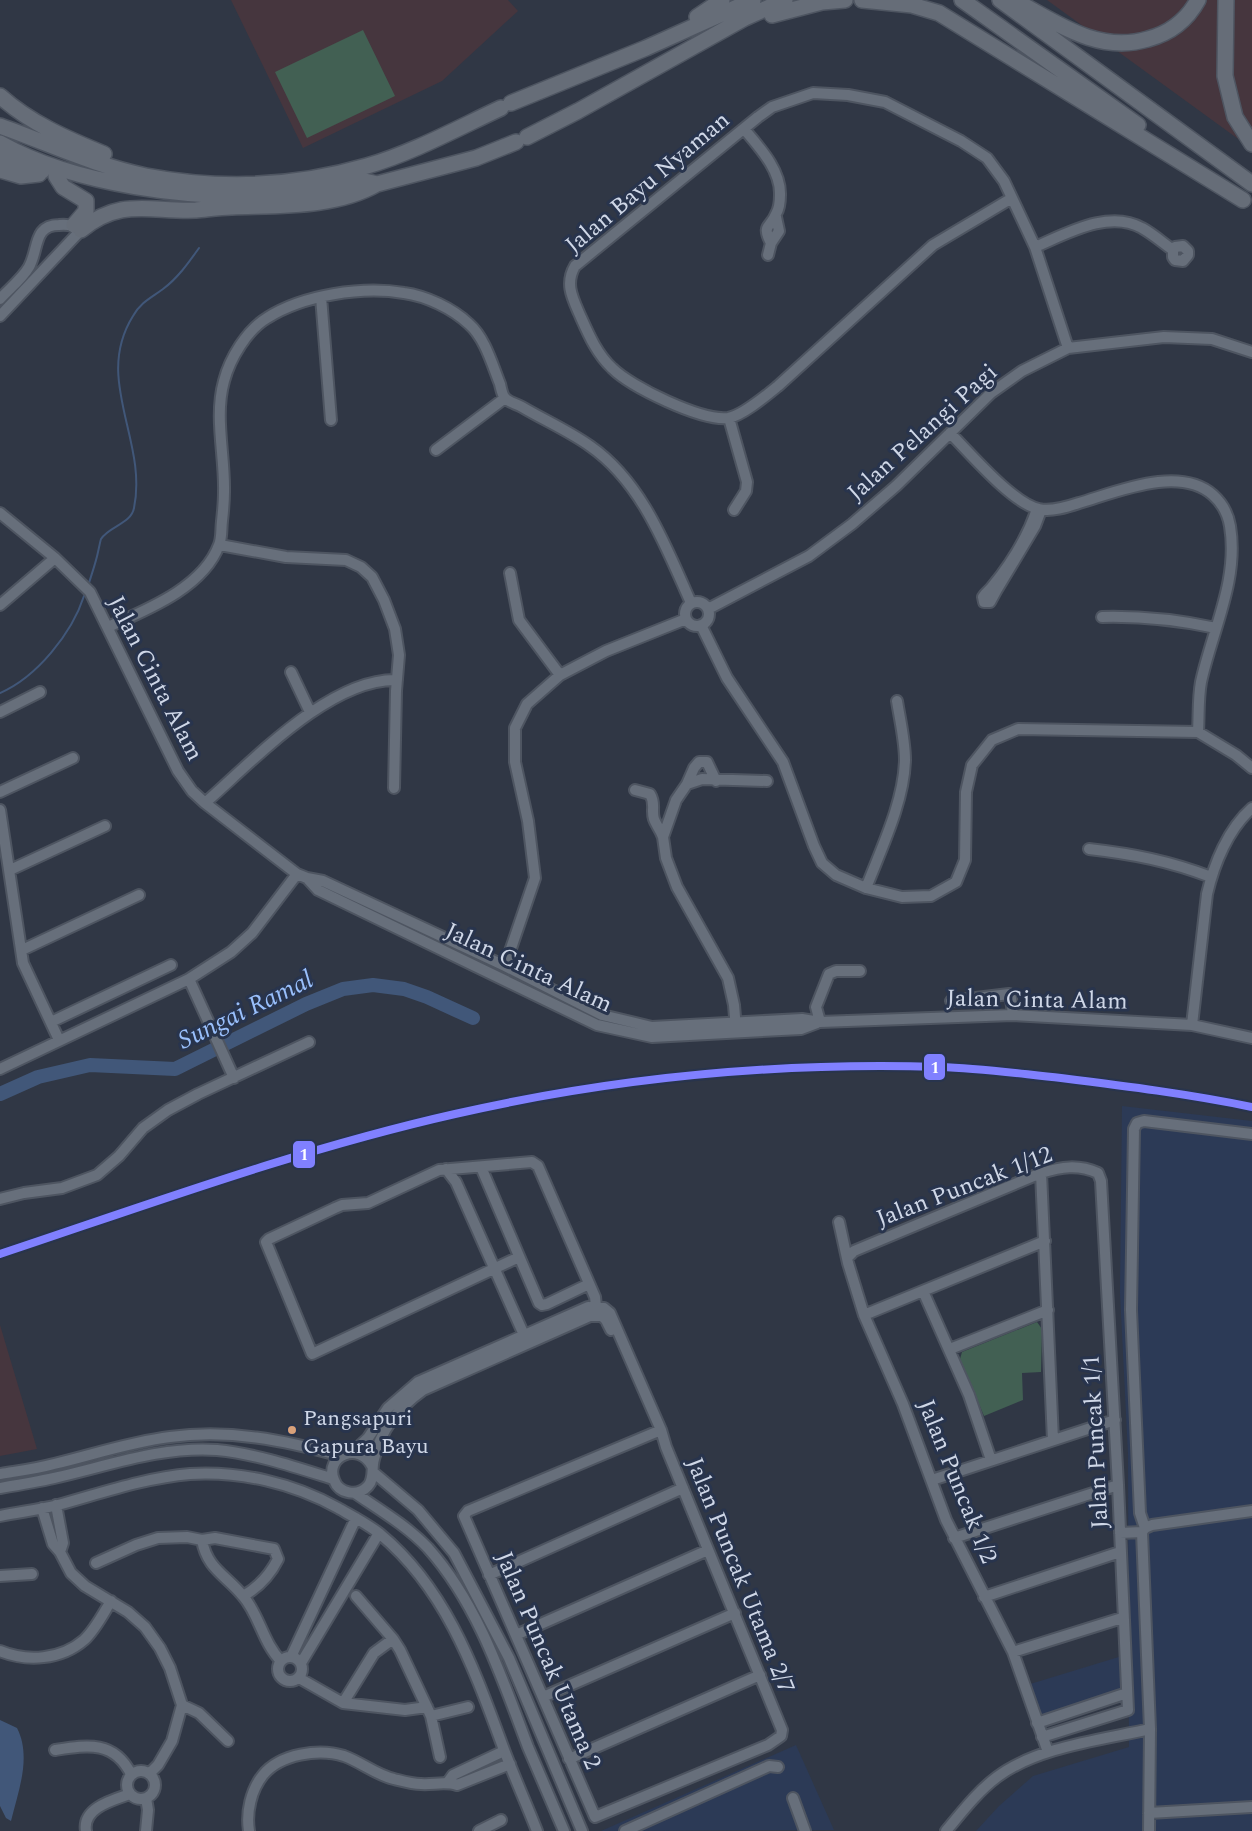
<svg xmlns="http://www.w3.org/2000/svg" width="1252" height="1831" font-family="Spectral,serif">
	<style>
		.built { fill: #2c3a56 }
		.education { fill: #46363e }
		.green { fill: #426053 }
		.water { fill: #415779 }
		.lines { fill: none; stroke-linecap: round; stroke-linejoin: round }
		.stream { stroke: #415779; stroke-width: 2 }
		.river { stroke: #415779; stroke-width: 14 }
		.minor-casing { stroke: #4e5561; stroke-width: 14 }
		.highway-casing { stroke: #4e5561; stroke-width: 18 }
		.minor { stroke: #676f7b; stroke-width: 10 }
		.highway { stroke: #666d78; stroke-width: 15 }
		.rail-1-casing { stroke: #28344d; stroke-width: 12 }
		.rail-1 { stroke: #8080ff; stroke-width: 8 }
		.bus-dot { fill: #d9a179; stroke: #28344d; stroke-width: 2 }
		.labels { text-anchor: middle; stroke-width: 6; stroke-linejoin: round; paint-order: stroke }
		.bus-label { font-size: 22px; fill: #cfd7e7; stroke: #28344d; text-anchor: start }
		.street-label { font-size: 24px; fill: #cfd7e7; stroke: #28344d }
		.water-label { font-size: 26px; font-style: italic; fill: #99bffb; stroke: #28344d }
		.line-badge { stroke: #28344d; stroke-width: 2 }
		.badge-label { font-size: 16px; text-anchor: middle; font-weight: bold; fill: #fff }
	</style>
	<rect width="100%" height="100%" fill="#303745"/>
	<path class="built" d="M 1122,1106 L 1252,1121 L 1252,1831 L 976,1831 L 999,1806 L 1033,1776 L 1129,1747 L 1128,1454 L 1120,1293 Z
		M 1122,1656 L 1124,1691 L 1039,1719 L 1027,1685 Z
		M 796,1745 L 834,1830 L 601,1831 Z"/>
	<path class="education" d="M 231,0 L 508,0 L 518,11 L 442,81 L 303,148 Z
		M 1047,0 L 1252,0 L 1252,149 Z
		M 0,1325 L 37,1449 L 0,1456 Z"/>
	<path class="green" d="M 363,30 L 395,96 L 307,138 L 275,72 Z
		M 1037,1322 L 1042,1329 L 1041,1372 L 1022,1373 L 1023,1400 L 984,1416 L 960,1359 L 962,1352 Z"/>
	<path class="water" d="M 0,1720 L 17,1728 C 32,1757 18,1792 11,1821 L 6,1818 L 0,1806 Z"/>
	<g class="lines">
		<path class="stream" d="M 89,583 C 92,573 96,562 98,552 C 99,548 100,542 101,539 C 109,526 131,524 134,508 C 148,440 93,380 133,316 C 141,302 151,298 163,289 C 178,278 189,262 199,248
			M 0,693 C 37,677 72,633 84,596"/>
		<path class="river" d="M 0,1094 L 38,1077 L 90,1065 L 175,1069 L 306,1004 L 343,989 L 373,985 L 404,989 L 427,997 L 473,1018"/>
		<g class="minor-casing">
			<path id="minor" d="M 744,129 C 759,147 781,170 780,195 C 780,201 779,209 776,214 C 771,228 761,224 771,243
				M 1012,198 L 933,245 L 778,386 C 767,395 742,416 728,418 C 701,421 631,387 612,368 C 596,353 588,333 579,313 C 572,297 565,283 575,266 L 758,117 L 772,107 L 813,93 L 848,95 L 885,102 L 961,141 L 987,158 L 1004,181 L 1035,247 L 1068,348
				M 1035,247 C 1066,234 1109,209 1142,228 C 1153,234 1163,243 1173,250 L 1173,257 L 1175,260 L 1183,261 L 1188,255 L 1188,251 L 1183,246 L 1175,247 L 1173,250
				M 768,255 L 771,243 L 779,231 L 776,217
				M 321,297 L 331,420
				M 0,299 C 9,289 22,279 29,267 C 39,249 33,225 59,225 C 68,224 74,225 81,230 L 0,316
				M 729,418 L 747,482 L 746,491 L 734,510
				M 950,433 C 969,452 1013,504 1039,509 C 1051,512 1067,507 1079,503 C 1117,492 1179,465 1213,495 C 1222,503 1228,514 1230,526 C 1239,580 1212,631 1201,682 C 1198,698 1199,715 1198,732
				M 436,450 L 505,398
				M 1037,509 C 1028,536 1010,565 992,587 C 989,591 985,593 983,597 L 984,602 L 990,602 L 996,591 L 1035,526 L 1041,510
				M 0,513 L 55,558 L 90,592 L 178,771 L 192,791 L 205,803 L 297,874 L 307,878 L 323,881 L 505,966 L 602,1015 L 652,1027 L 802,1019 L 820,1022 L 1013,1015 L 1192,1025 L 1252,1038
				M 220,545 L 286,557 L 346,560 L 361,567 L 372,577 L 384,600 L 395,629 L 399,655 L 396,691 L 394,788
				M 510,573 L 519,620 L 560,675
				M685 614a12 12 0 1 1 24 0a12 12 0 1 1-24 0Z
				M 0,605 L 55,558
				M 708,609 L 809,556 L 852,524 L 896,486 L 991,393 L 1022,371 L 1068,348 L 1164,337 L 1212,339 L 1252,352
				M 1102,617 C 1141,616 1178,620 1216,628
				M 701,625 L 727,678 L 783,762 L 814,846 L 822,863 L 836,875 L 866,888 L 902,897 L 931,896 L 956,882 L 965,860 L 966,792 L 972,765 L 992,740 L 1018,729 L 1198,732 L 1236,755 L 1252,768
				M 108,627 C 146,610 203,588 219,545 C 222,538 221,529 222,521 C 223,512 224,502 224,492 C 225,455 214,417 224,381 C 230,358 247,330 267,318 C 303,295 362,286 404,293 C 426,296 452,308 469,324 C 485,338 492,364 500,384 C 501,388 502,395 505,398 C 508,402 517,404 522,407 C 544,420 569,431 590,446 C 642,482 666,547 691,603
				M 291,672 L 310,712
				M 0,712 L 40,692
				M 687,784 L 694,768 L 699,762 L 707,762 L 716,781
				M 635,790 L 650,794 C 656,804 651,810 654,819 C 656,825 660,829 663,837
				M 0,792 L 73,758
				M 205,803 C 253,761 330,678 397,680
				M 0,810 L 23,963 L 59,1040
				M 1089,849 C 1133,854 1169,861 1211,877
				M 10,870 L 105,826
				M 307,878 L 318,890 L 597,1025 L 652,1037 L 801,1029 L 817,1023
				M 866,888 C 881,849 904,802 905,760 C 905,741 900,720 897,701
				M 22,950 L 139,895
				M 505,966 L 535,878 L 528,821 L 515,762 L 515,728 L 527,704 L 560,675 L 606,651 L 686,619
				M 951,1001 L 1009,994 L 1011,998 L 1013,1015
				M 51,1022 L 171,965
				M 820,1022 L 816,1007 L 829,974 L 836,971 L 860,971
				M 1192,1025 L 1207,894 C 1214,864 1228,829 1252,808
				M 736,1029 L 734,1005 L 728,978 L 677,887 L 666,858 L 663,837 L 676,800 L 687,784 L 702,779 L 767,781
				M 0,1069 L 189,979
				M 234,1078 L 189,979 L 231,952 L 252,933 L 297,874
				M 481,1167 L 539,1303 L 542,1305 L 547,1304 L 589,1284
				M 446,1169 L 456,1182 L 524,1335 L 527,1338
				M 1041,1173 L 1053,1440
				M 0,1199 L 24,1193 L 62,1188 L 97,1175 L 119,1156 L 143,1128 L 168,1110 L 198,1094 L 309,1042
				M 839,1222 L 848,1263 L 864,1315 L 903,1404 L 946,1520 L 1013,1652 L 1048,1752
				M 519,1257 L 312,1354 L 266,1242 L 269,1239 L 335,1208 L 342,1205 L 368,1203 L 439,1170 L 532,1162 L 538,1166 L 595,1297 L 596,1306
				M 848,1257 L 854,1251 L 1041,1173 C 1061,1167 1078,1164 1098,1173 L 1101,1181 L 1118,1485 L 1128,1710 L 1042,1737
				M 923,1291 L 969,1395 L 991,1460
				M 864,1315 L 1045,1241
				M 950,1349 L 1048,1310
				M 353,1452 L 368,1438 L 388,1408 L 418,1382 L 588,1307 L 604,1308 L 610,1313 L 661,1430 L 666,1447 L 782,1730 L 781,1736 L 768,1745 L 595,1817 L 464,1516 L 468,1511 L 661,1430
				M 372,1466 C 359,1441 324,1456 334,1480 C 339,1494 358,1497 368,1486 C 375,1478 371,1469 374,1459 C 381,1429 398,1408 423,1390 L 590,1316 L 602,1316 L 606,1320 L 611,1330
				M 373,1472 L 418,1510 L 454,1553 L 509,1658 L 582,1831
				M 0,1474 C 18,1471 36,1469 54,1464 C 92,1455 130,1442 170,1437 C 229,1429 284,1440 341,1456
				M 932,1480 L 1115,1420
				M 0,1488 C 18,1485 36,1482 54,1478 C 108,1466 161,1446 217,1450 C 257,1454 295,1467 333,1479
				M 355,1493 C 380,1510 407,1526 428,1548 C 478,1604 502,1678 528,1747 C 540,1775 552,1803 564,1831
				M 56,1505 L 63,1543 L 60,1552
				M 42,1508 L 53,1544 L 60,1552 L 71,1573 L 85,1586 L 128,1612 L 145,1627 L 160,1648 L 170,1668 L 182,1705 L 172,1741 L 158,1765 L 150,1773
				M 0,1516 C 19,1512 39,1510 58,1505 C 102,1493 144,1478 190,1474 C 241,1471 293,1483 338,1508 C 352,1516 368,1524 380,1534 C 444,1587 472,1663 500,1739 C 511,1770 525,1800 537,1831
				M 1145,1528 L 1140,1513 L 1131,1310 L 1134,1129 L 1137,1123 L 1144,1121 L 1252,1134
				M 1142,1532 L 1150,1729 L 1149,1831
				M 1120,1533 L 1142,1532 L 1145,1528 L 1152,1525 L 1252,1511
				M 954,1538 L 1118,1485
				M 202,1540 C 207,1569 226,1575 243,1596 C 259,1614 263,1643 281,1661
				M 96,1563 L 136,1545 L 158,1538 L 187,1537 L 202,1540 L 215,1538 L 274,1549 L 278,1559 C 270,1575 259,1587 243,1596
				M 489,1575 L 683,1488
				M 0,1576 L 32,1574
				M 356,1596 L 393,1639 L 400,1650 L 431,1716 L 440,1757
				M 984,1597 L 1120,1552
				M 516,1635 L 708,1550
				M 0,1651 C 27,1662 61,1660 84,1640 C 95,1630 103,1614 111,1601
				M 1013,1652 L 1122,1618
				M278 1669a12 12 0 1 1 24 0a12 12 0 1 1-24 0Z
				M 291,1657 L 356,1518
				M 301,1663 L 379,1533
				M 299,1678 L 343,1703 L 405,1710 L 427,1707
				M 543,1697 L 735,1613
				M 343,1703 L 374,1653 L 393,1639
				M 182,1705 L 199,1713 L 228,1741
				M 431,1716 L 468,1707
				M 1037,1723 L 1127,1693
				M 55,1750 C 87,1745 114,1740 131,1774
				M 569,1759 L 760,1675
				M127 1785a14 14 0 1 1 28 0a14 14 0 1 1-28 0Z
				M 448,1782 L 453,1775 L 504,1751
				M 146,1798 L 148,1810 L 146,1831
				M 793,1798 L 805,1831
				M 1149,1813 L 1252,1807
				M 86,1831 C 82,1808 113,1800 130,1794
				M 249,1831 C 246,1812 251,1790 263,1775 C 280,1754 319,1748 344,1756 C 361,1762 376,1775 394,1779 C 402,1781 412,1784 421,1784 C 433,1785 445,1781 457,1785 L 510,1764
				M 479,1831 L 501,1820
				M 625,1831 L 769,1766 L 778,1767
				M 946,1831 C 962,1812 977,1792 997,1777 C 1037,1747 1101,1740 1150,1729"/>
		</g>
		<g class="highway-casing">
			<path id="highway" d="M 862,0 L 912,5 L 939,13 L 1243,200
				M 962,0 L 1138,125
				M 1000,0 L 1252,184
				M 1014,0 C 1057,23 1098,54 1148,39 C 1171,33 1187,20 1198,0
				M 1226,0 L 1225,76 L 1235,117 L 1252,144
				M 772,15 L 822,2 L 845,0
				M 697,17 L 722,0
				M 0,96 C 30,123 67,139 104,154
				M 511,103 L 646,48 L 753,0
				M 0,126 C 48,143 96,166 146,176 C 220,190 295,187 367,166 C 412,153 458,128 501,108
				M 527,137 L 578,111 L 745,18 L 785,0
				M 0,143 C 75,185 192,200 277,195 C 295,194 314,191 332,187 C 341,185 350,181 359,181 C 365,180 371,183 377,184
				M 0,158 L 42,171
				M 0,170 L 21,176 L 39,174
				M 56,176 L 63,187 L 86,201 L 86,211 L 74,225
				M 81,230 C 121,197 150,212 196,210 C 208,209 220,207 232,207 C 279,205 335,208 377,184 L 476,158 L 516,142"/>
		</g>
		<use href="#minor" class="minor"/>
		<use href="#highway" class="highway"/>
		<g class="rail-1-casing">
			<path id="rail-1" d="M 0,1254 C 150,1204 300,1149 455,1114 C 613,1078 777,1062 940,1067 C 980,1068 1021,1074 1061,1078 C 1125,1086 1189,1094 1252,1107"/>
		</g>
		<use href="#rail-1" class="rail-1"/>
	</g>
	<circle class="bus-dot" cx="292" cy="1430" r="5"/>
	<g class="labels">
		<g class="bus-label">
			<text x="303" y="1425">Pangsapuri<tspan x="303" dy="28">Gapura Bayu</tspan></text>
		</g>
		<g class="street-label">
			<text transform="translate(647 182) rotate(-40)" y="8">Jalan Bayu Nyaman</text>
			<text transform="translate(922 432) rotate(-42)" y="8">Jalan Pelangi Pagi</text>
			<text transform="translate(156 678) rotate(63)" y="8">Jalan Cinta Alam</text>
			<text transform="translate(529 967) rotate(25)" y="8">Jalan Cinta Alam</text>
			<text transform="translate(1037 999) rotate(1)" y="8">Jalan Cinta Alam</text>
			<text transform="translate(964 1186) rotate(-21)" y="8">Jalan Puncak 1/12</text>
			<text transform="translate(1095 1442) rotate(-93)" y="8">Jalan Puncak 1/1</text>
			<text transform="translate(958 1481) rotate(68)" y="8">Jalan Puncak 1/2</text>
			<text transform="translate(741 1575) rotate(68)" y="8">Jalan Puncak Utama 2/7</text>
			<text transform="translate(549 1660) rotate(67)" y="8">Jalan Puncak Utama 2</text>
		</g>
		<g class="water-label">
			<text transform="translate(245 1009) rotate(-26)" y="9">Sungai Ramal</text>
		</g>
	</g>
	<g class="line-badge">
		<rect x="923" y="1053" width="23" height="28" rx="6" fill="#8080ff"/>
		<rect x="292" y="1140" width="24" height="29" rx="6" fill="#8080ff"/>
	</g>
	<g class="badge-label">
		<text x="935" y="1073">1</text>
		<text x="304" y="1160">1</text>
	</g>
</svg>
